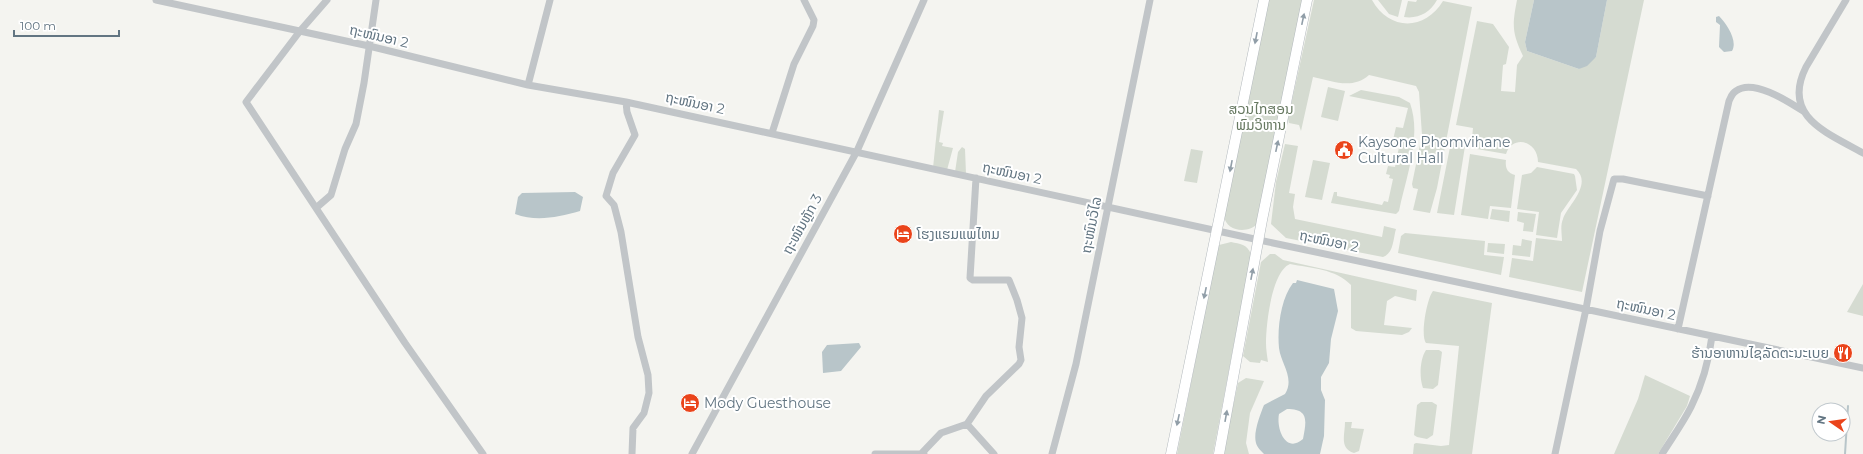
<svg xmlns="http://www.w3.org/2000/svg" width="1863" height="454" font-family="Montserrat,'Noto Sans Lao',sans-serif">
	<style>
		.green { fill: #d5dbd1 }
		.water { fill: #b8c5c9; fill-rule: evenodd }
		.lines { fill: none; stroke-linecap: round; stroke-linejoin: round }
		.stream { stroke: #b8c5c9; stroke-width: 2 }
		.secondary-casing { stroke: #b3b9bd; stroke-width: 11 }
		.street { stroke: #c1c5c8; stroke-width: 7 }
		.secondary { stroke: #fff; stroke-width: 10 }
		.oneway { fill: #919ea8 }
		.labels { text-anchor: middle; stroke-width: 4; stroke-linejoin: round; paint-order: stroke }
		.street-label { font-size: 14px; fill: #627582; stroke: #fff }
		.park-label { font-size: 14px; fill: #677961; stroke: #fff }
		.poi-label { font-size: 14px; fill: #627582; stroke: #fff; text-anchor: start }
	</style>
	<rect width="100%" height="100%" fill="#f4f4f0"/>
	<path class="green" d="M 1267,0 L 1303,0 L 1258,223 C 1249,234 1226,232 1224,216 Z
		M 1314,0 L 1372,0 C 1389,31 1425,31 1443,1 L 1472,7 L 1437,188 L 1430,213 L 1413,210 L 1418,189 L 1413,188 L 1412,184 L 1422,135 L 1419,92 L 1416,86 L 1369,75 C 1352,90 1333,81 1313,77 L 1301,131 L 1299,125 L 1289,123 L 1288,119 Z
		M 1378,0 L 1402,0 L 1398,17 L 1389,14 Z
		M 1417,0 L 1437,0 C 1430,13 1418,19 1404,17 L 1408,1 L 1416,2 Z
		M 1517,0 L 1534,0 L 1525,42 L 1527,51 L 1579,69 L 1596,57 L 1607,0 L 1644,0 L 1582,292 L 1509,277 L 1512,258 L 1533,261 L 1536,238 L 1562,241 C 1562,234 1560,226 1563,219 C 1567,206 1593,185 1576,169 L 1538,162 C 1538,141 1513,134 1506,154 L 1471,148 L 1473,128 L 1456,125 L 1477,21 L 1493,24 L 1509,47 L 1506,64 L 1503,65 L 1501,91 L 1515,92 L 1517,65 L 1523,56 C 1512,32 1512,26 1517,0 Z
		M 1328,87 L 1345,91 L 1338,121 L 1321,117 Z
		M 1361,90 L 1399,97 L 1410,103 C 1422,137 1406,177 1399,211 L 1396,214 L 1331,203 L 1334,192 L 1337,192 L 1337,196 L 1382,205 L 1384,201 L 1388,202 L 1393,179 L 1389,178 L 1390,175 L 1386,174 L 1388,166 L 1395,167 L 1400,142 L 1393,140 L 1396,127 L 1403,128 L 1408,108 L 1349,96 Z
		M 939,110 L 944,111 L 939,142 L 943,143 L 942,146 L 953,148 L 947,170 L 933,168 Z
		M 1452,137 L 1466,140 L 1454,215 L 1437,213 Z
		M 1285,144 L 1298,146 L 1289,193 L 1295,194 L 1293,207 L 1295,219 L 1382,237 L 1384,226 L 1396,229 C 1393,239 1394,253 1383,257 L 1286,238 L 1271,224 L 1276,182 Z
		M 962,147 L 965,149 L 966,174 L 955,172 L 958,152 Z
		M 1191,149 L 1203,151 L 1197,183 L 1184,181 Z
		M 1470,154 L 1506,160 C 1505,167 1507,173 1515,175 L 1511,208 L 1490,206 L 1488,219 L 1461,215 Z
		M 1313,160 L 1330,163 L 1322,200 L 1305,197 Z
		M 1537,167 L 1574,174 L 1575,176 L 1577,190 L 1561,213 L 1557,238 L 1536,235 L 1539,212 L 1517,209 L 1522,175 L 1531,173 Z
		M 1492,209 L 1510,211 L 1509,222 L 1490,219 Z
		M 1518,212 L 1536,214 L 1533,232 L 1523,231 L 1524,223 L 1517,221 Z
		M 1405,233 L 1485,241 L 1484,255 L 1504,257 L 1501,275 L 1398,253 L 1401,236 Z
		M 1522,239 L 1532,241 L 1530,257 L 1512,255 L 1513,245 L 1521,246 Z
		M 1231,242 C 1240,244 1247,244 1251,254 L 1213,454 L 1177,454 L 1217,251 L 1219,245 Z
		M 1488,243 L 1505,244 L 1504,254 L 1487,252 Z
		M 1270,254 L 1275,254 L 1283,260 L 1417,290 L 1416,301 L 1395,296 L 1387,301 L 1384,325 L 1412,328 L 1409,332 L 1402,335 L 1356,331 L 1351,328 L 1351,285 C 1336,269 1311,268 1290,264 C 1272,271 1266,324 1266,343 C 1266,349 1267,355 1268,362 L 1261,360 L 1260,363 L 1250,362 L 1243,356 L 1261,262 Z
		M 1863,284 L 1863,316 L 1847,312 Z
		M 1433,291 L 1492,303 L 1472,454 L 1413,454 L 1414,444 L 1416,443 L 1441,446 L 1449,445 L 1459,346 L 1426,343 C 1420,336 1427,298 1433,291 Z
		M 1426,350 L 1439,350 L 1442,352 L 1438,385 L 1433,389 L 1423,388 C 1419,377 1420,359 1426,350 Z
		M 1645,375 L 1690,396 L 1687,406 L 1658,454 L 1614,454 L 1638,399 Z
		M 1246,378 L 1264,381 L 1250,413 L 1246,443 L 1249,454 L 1223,454 L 1238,383 Z
		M 1421,402 L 1432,402 L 1437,405 L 1433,435 L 1427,439 L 1417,437 L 1414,435 L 1417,405 Z
		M 1345,422 L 1352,422 L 1351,428 L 1364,429 L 1359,451 L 1354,453 C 1339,448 1345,435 1345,422 Z"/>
	<path class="water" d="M 1534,0 L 1607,0 L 1596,57 L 1587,66 L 1579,69 L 1527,51 L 1525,42 Z
		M 1719,16 C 1727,24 1738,41 1732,51 L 1724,52 L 1719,47 L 1720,25 L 1716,22 L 1716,17 Z
		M 575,192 L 583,197 L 580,211 C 558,217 537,222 515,214 L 518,197 L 522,193 Z
		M 1297,280 L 1334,289 L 1338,311 L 1331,339 L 1329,363 L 1321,377 L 1321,390 L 1325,400 L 1324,436 L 1320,454 L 1264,454 C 1261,451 1257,447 1256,443 C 1253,433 1260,415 1264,405 L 1285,394 C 1295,378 1281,364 1279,348 C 1277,328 1281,298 1293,283 L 1296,283 ZM 1287,409 C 1310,409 1306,422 1303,439 C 1286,454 1276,429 1279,414 Z
		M 859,343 L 861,347 L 841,371 L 823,373 L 822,352 L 827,345 Z"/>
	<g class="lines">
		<path class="stream" d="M 1845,454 L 1848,406"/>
		<g class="secondary-casing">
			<path id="secondary" d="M 1171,454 L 1264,0
				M 1219,454 L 1262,220 L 1307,0"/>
		</g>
		<path class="street" d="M 156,0 L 369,46 L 528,85 L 626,102 L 1259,240 L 1863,368
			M 327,0 L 300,31 L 246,102 L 405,343 L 483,454
			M 1846,0 L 1806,67 C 1781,117 1828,133 1863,153
			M 528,85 L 550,0
			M 626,102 L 627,112 L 635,135 L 613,173 L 606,196 L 614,205 L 621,232 L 638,337 L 648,375 L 649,393 L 644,413 L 633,428 L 632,454
			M 772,133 L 794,64 L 813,26 L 814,20 L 804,0
			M 316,208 L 331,195 L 345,149 L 356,124 L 364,83 L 376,0
			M 1678,329 L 1729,101 C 1731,97 1732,93 1736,91 C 1753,78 1789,102 1803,111
			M 967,424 L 986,396 L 1019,364 L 1021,360 L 1019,347 L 1022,318 L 1017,300 L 1009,280 L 973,280 L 970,278 L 976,178
			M 692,454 L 857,151 L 924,0
			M 875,454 L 924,454
			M 921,454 L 941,433 L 967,424 L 994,454
			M 1052,454 L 1076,364 L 1150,0
			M 1555,454 L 1586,309 L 1600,231 L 1614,179 L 1623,179 L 1708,196
			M 1662,454 C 1672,438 1683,423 1691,407 C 1702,385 1709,360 1712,336"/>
		<use href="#secondary" class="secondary"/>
	</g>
	<defs><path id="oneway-solid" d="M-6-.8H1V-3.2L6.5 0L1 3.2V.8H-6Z"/></defs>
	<g class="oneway">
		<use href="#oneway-solid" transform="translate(1303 19) rotate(-78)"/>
		<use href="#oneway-solid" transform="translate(1256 38) rotate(101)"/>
		<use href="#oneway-solid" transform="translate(1277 146) rotate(-78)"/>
		<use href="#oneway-solid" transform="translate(1231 166) rotate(101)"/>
		<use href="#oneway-solid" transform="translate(1252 274) rotate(-79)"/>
		<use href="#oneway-solid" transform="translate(1205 293) rotate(102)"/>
		<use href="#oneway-solid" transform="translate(1226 416) rotate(-80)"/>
		<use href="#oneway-solid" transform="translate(1178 420) rotate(102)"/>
	</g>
	<defs>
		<g id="civic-disc" transform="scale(1)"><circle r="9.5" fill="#ea441b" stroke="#fff"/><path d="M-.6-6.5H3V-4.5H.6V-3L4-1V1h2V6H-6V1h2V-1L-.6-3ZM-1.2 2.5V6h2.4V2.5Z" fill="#fff"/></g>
		<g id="hotel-disc" transform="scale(1)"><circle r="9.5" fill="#ea441b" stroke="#fff"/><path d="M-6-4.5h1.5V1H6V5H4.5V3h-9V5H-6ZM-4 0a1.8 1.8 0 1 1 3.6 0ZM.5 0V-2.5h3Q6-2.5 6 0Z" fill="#fff"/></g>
		<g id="restaurant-disc" transform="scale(1)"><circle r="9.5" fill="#ea441b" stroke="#fff"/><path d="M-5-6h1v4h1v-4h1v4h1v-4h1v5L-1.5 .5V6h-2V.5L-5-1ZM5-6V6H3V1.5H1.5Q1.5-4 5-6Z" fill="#fff"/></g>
	</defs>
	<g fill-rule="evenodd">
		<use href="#civic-disc" x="1344" y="150"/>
		<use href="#hotel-disc" x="903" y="234"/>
		<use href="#restaurant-disc" x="1843" y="353"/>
		<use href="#hotel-disc" x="690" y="403"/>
	</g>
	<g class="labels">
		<g class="street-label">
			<text transform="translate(379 36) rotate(13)" y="5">ຖະໜົນອາ 2</text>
			<text transform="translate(695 103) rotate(12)" y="5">ຖະໜົນອາ 2</text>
			<text transform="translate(1012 173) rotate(12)" y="5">ຖະໜົນອາ 2</text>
			<text transform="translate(802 224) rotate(-61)" y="5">ຖະໜົນຫຼັກ 3</text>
			<text transform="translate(1091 225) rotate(-79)" y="5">ຖະໜົນວິໄລ</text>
			<text transform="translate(1329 241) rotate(12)" y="5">ຖະໜົນອາ 2</text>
			<text transform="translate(1646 309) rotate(12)" y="5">ຖະໜົນອາ 2</text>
		</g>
		<g class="park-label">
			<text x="1261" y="114">ສວນໄກສອນ<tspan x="1261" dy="16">ພົມວິຫານ</tspan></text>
		</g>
		<g class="poi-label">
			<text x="1358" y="147">Kaysone Phomvihane<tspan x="1358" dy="16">Cultural Hall</tspan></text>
			<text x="917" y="239">ໂຮງແຮມແພໄຫມ</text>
			<text x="1829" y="358" text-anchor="end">ຮ້ານອາຫານໄຊລັດຕະນະເບຍ</text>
			<text x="704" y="408">Mody Guesthouse</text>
		</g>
	</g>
	<g transform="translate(1831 422) rotate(283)"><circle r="19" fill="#ffffff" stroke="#c0c8cd"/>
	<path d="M0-3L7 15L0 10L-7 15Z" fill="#ea441b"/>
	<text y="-6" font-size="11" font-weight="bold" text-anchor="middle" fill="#627582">N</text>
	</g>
	<path d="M14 30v6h105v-6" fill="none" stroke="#627582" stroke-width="2"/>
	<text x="20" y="30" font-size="12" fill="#627582" stroke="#ffffff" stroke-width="3" paint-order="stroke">100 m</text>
</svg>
